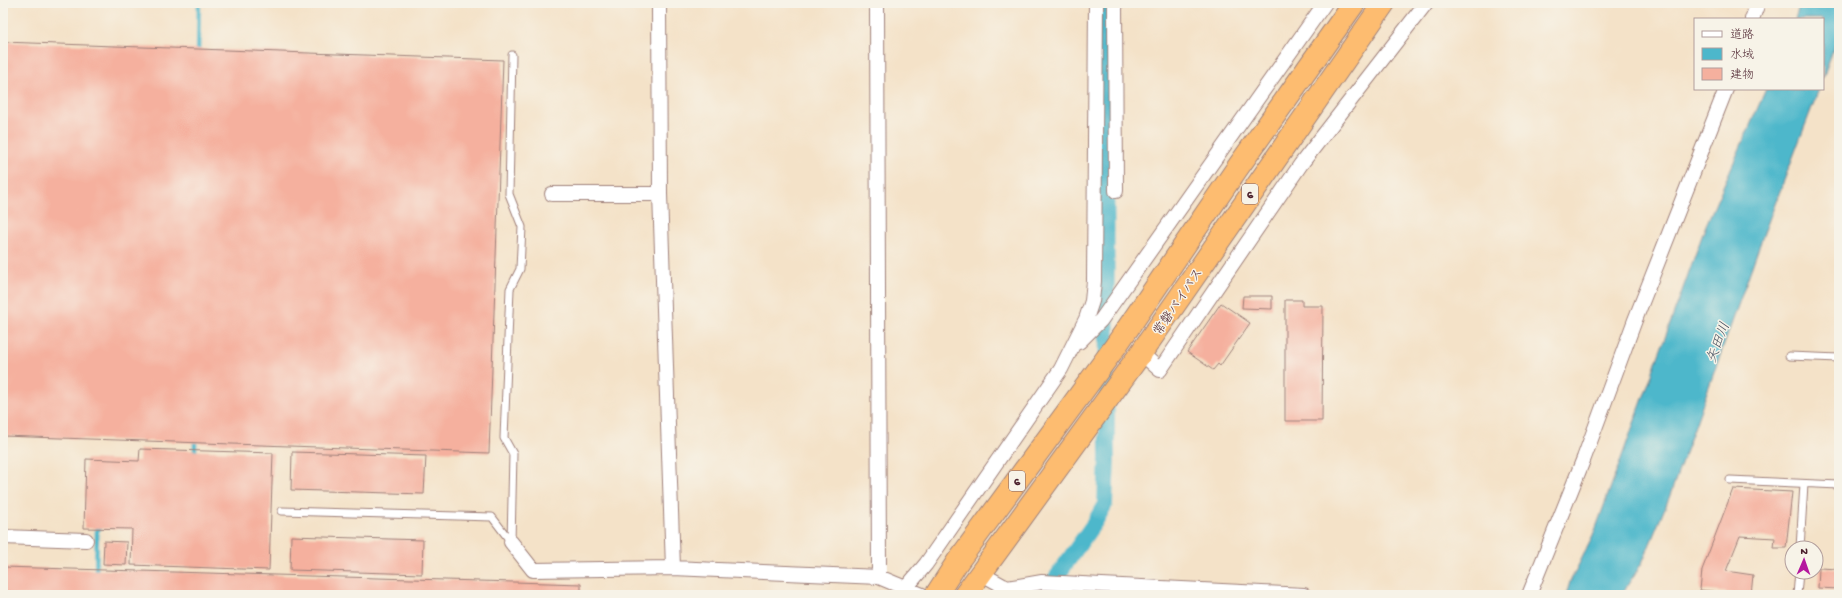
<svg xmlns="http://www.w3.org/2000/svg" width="1842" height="598" font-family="'Gochi Hand','Klee One',sans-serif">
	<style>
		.water { fill: #4db7cb; stroke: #4c6b7b }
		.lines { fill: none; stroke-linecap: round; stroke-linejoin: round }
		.stream { stroke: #4db7cb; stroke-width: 4.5 }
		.canal { stroke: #4db7cb; stroke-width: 16 }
		.building { fill: #f5b09e }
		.service-casing { stroke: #9f807a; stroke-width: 9 }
		.minor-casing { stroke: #9f807a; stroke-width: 16 }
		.trunk-casing { stroke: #9f807a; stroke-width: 24 }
		.service { stroke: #fff; stroke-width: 7 }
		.minor { stroke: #fff; stroke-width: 14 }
		.trunk { stroke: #fdbc6f; stroke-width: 22 }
		.labels { text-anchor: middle; stroke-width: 3; stroke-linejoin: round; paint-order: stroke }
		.shield { fill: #f7f3e8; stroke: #7e5f64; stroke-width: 1 }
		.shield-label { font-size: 12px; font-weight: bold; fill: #4a1f2b }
		.street-label { font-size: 13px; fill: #4a1f2b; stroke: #f7f3e8 }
		.water-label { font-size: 14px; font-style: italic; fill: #4b5463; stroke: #f7f3e8 }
	</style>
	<rect width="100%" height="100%" fill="#f7f3e8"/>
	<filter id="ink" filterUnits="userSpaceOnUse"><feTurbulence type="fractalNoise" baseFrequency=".025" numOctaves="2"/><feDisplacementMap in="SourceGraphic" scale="8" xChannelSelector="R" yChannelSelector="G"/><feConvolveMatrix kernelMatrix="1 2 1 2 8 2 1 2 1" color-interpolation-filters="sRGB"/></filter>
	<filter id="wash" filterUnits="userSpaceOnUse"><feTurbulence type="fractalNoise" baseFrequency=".012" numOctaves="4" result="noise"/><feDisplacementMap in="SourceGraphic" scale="16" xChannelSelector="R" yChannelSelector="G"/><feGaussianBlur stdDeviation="0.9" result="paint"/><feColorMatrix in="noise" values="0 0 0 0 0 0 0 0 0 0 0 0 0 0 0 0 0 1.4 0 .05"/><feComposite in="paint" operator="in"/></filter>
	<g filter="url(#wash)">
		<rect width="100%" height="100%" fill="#f4e2c8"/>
		<path class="water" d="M 1800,3 L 1839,3 L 1839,33 L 1823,78 L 1823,19 L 1795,19 Z
			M 1766,89 L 1819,89 L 1764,233 L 1669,498 L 1642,563 L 1621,595 L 1566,595 L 1570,582 L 1593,536 L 1706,225 Z"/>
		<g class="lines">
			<path class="stream" d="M 198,55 L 199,3
				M 195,455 L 195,437
				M 96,576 L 97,531 L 102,525"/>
			<path class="canal" d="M 1044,595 L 1095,522 L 1105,504 L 1107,459 L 1106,3"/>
		</g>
		<g id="blocks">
			<path class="building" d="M 3,42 L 503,60 L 489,453 L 3,436 Z
				M 1243,296 L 1272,296 L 1272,309 L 1242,308 Z
				M 1285,300 L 1302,300 L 1302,306 L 1323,306 L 1322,421 L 1285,421 Z
				M 1221,303 L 1250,323 L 1220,366 L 1218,364 L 1213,370 L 1187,352 Z
				M 140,449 L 273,453 L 269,570 L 131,565 L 132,529 L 84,528 L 86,459 L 139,461 Z
				M 292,452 L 426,456 L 424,494 L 291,490 Z
				M 1733,489 L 1792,492 L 1786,548 L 1774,548 L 1775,538 L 1740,536 L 1726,571 L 1753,575 L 1751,595 L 1700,590 L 1702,570 Z
				M 291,536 L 423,540 L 422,574 L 290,570 Z
				M 104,541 L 127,542 L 126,565 L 103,564 Z
				M 3,567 L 581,584 L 581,595 L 3,595 Z
				M 1819,568 L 1839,569 L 1839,589 L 1818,588 Z"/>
		</g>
	</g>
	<g filter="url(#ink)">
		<use href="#blocks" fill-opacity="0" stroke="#9f807a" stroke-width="1"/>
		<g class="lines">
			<g class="service-casing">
				<path id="service" d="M 1789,356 L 1839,358
					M 1730,480 L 1839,485
					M 282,511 L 492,517 L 511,542
					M 511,542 L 513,454 L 504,438 L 510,289 L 520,269 L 522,227 L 509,194 L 512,55
					M 1800,548 L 1804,484
					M 1797,595 L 1799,572"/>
			</g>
			<g class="minor-casing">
				<path id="minor" d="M 659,3 L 660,194 L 673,568
					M 877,3 L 879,577
					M 1115,3 L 1116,191
					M 1752,19 L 1758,3
					M 552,194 L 660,194
					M 1079,342 L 1101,320 L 1325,3
					M 1141,353 L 1160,370 L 1301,164 L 1426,3
					M 3,537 L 86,540
					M 511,542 L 533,570 L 673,568 L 879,577 L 922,595
					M 980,573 L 1007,588 L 1042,582 L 1304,595
					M 900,595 L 926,564 L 1061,369 L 1086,319 L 1092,301 L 1094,281 L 1096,3
					M 1529,595 L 1584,458 L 1635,320 L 1726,89"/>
			</g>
			<g class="trunk-casing">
				<path id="trunk" d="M 936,595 L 958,561 L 1115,347 L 1236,170 L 1354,3
					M 965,595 L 1141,353 L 1384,3"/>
			</g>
			<use href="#service" class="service"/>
			<use href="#minor" class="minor"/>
			<use href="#trunk" class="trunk"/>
		</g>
	</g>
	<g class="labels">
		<g class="shield">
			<rect x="1242" y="184" width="16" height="20" rx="3"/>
			<rect x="1009" y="471" width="16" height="20" rx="3"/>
		</g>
		<g class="shield-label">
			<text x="1250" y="198">6</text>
			<text x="1017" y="485">6</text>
		</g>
		<g class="street-label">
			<text transform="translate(1177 301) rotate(-56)" y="5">常磐バイパス</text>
		</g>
		<g class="water-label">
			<text transform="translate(1717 342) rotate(-69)" y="5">矢田川</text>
		</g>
	</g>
	<rect width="1842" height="598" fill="none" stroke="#f7f3e8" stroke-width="16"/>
	<rect x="1694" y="18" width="130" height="72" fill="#f7f3e8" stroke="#b29e9c"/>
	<rect x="1702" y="31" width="20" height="6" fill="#ffffff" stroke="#b29e9c"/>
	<text x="1730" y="38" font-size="12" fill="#4a1f2b">道路</text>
	<rect x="1702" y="48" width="20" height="12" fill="#4db7cb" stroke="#b29e9c"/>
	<text x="1730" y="58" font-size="12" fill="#4a1f2b">水域</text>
	<rect x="1702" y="68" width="20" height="12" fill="#f5b09e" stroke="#b29e9c"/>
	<text x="1730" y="78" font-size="12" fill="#4a1f2b">建物</text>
	<g transform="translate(1804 560) rotate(2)"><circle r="19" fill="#f7f3e8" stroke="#b29e9c"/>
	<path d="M0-3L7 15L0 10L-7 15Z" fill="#b5179e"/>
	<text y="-6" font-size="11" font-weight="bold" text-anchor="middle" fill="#4a1f2b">N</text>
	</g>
</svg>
